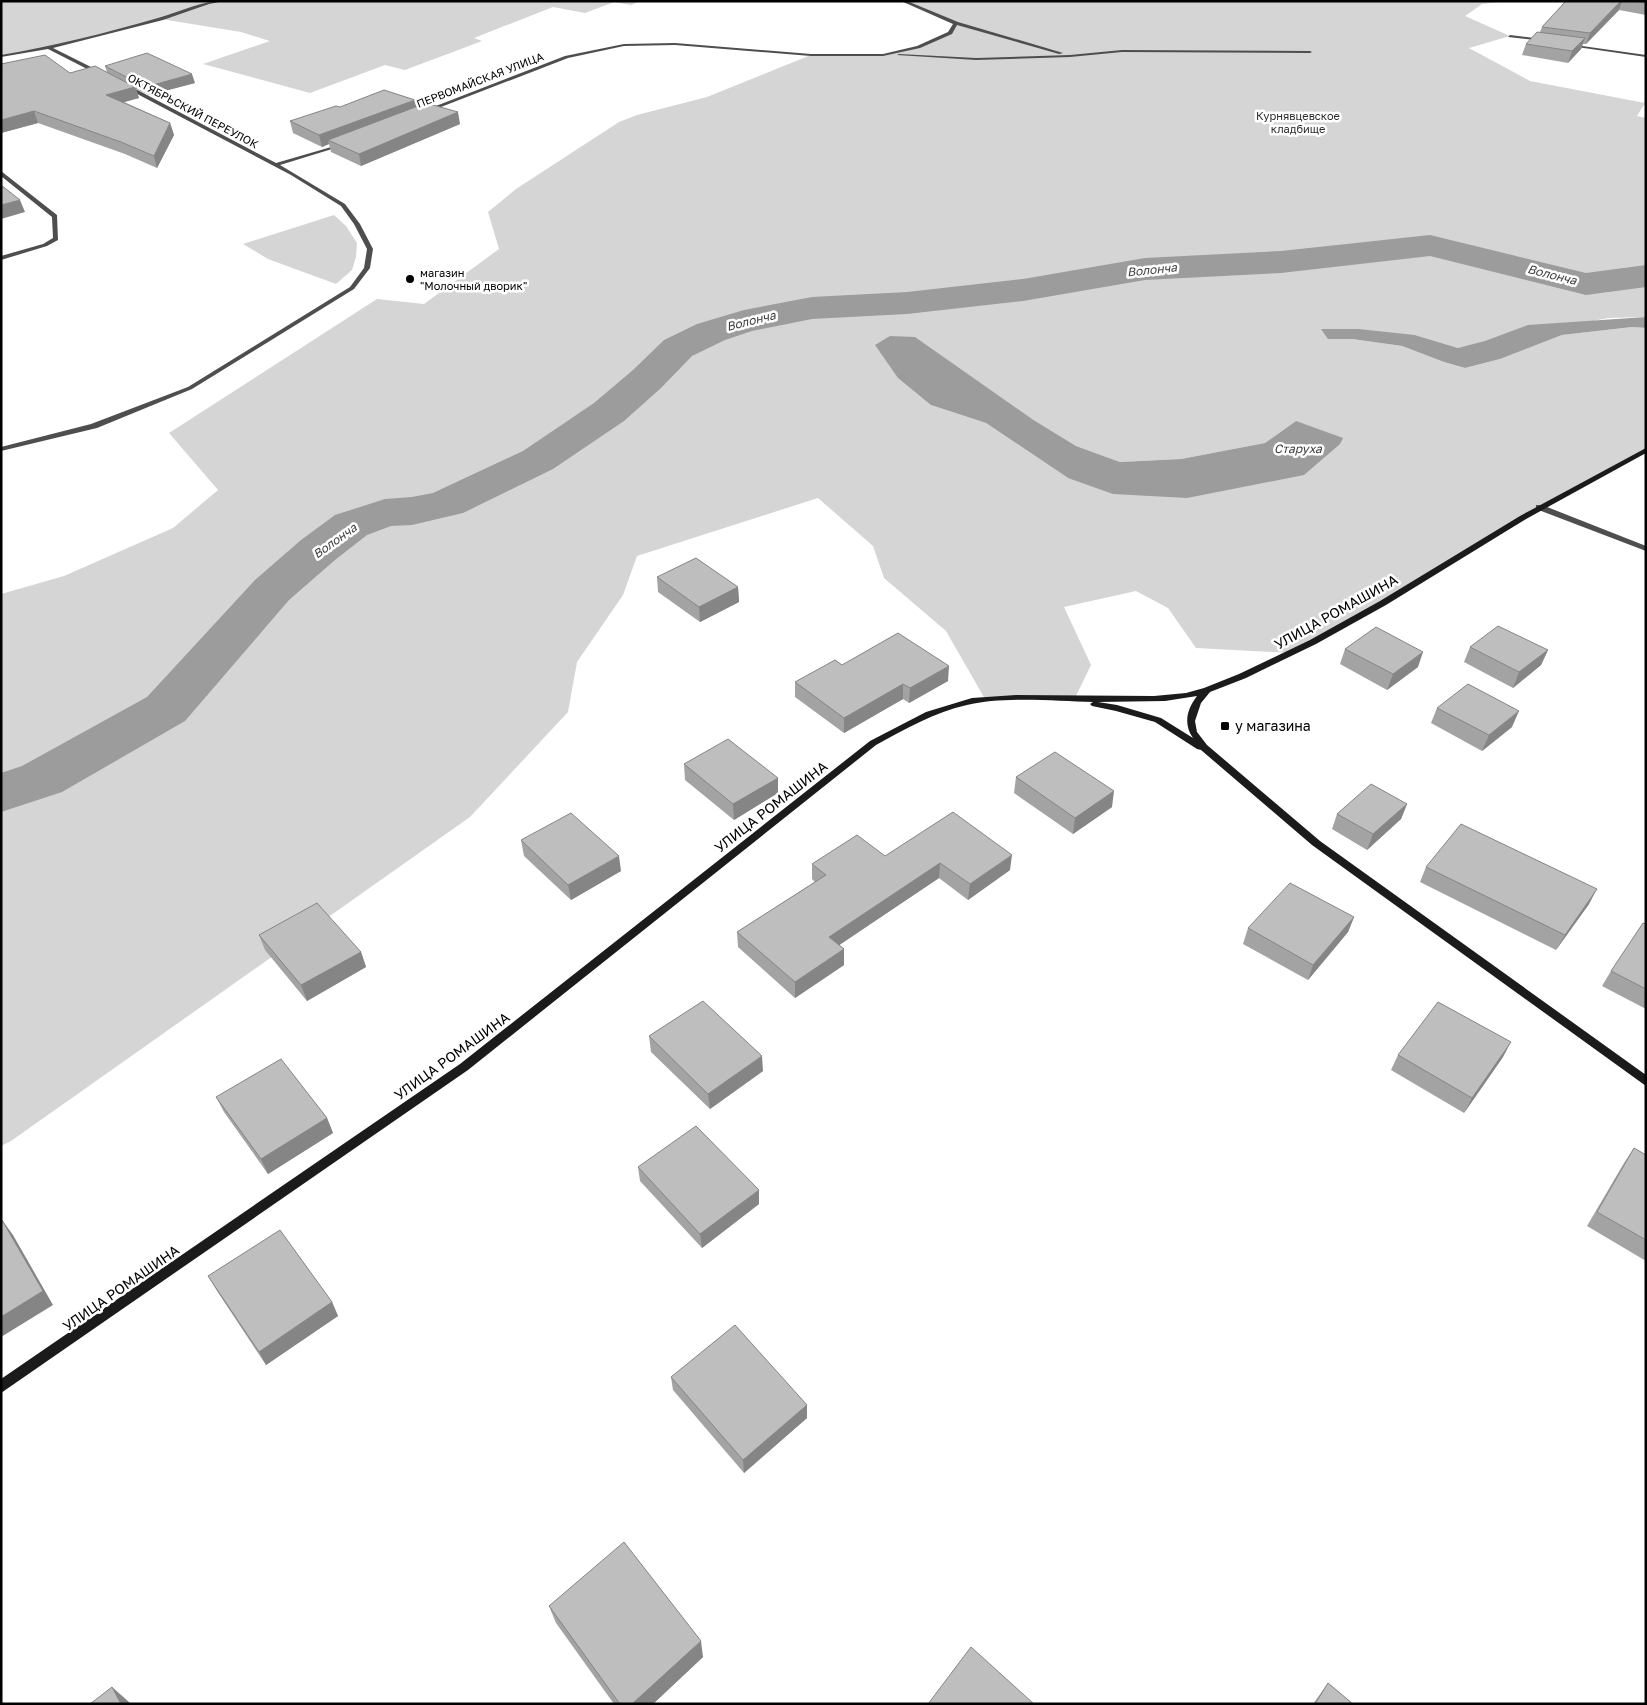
<svg xmlns="http://www.w3.org/2000/svg" width="1647" height="1705" font-family="'Golos Text',sans-serif">
	<style>
		.green { fill: #d5d5d5; fill-rule: evenodd }
		.water { fill: #9c9c9c }
		.lines { fill: none; stroke-linecap: round; stroke-linejoin: round }
		.river { fill: #9c9c9c; fill-rule: evenodd }
		.street { fill: #4e4e4e; fill-rule: evenodd }
		.secondary { fill: #1b1b1b; fill-rule: evenodd }
		.wall { fill: #a3a3a3 }
		.shaded-wall { fill: #858585 }
		.building { fill: #bebebe; stroke: #858585 }
		.poi-dot { fill: #000; stroke: #fff; stroke-width: 2 }
		.labels { text-anchor: middle; stroke-width: 5; stroke-linejoin: round; paint-order: stroke }
		.far-street-label { font-size: 11px; fill: #000; stroke: #fff }
		.far-park-label { font-size: 11px; fill: #2c2c2c; stroke: #fff }
		.far-poi-label { font-size: 11px; fill: #000; stroke: #fff; text-anchor: start }
		.far-water-label { font-size: 12px; font-style: italic; fill: #3d3d3d; stroke: #fff }
		.street-label { font-size: 14px; fill: #000; stroke: #fff }
		.poi-label { font-size: 14px; fill: #000; stroke: #fff; text-anchor: start }
	</style>
	<rect width="100%" height="100%" fill="#fff"/>
	<path class="green" d="M 1,1 L 640,1 L 631,5 L 614,2 L 585,13 L 553,7 L 474,38 L 482,41 L 405,70 L 385,65 L 310,93 L 203,64 L 270,41 L 241,32 L 161,19 L 49,48 L 1,56 Z
		M 903,1 L 1507,1 L 1482,4 L 1465,16 L 1510,36 L 1469,48 L 1530,81 L 1645,103 L 1637,116 L 1646,118 L 1646,317 L 1608,318 L 1458,348 L 1415,335 L 1328,339 L 1352,339 L 1402,346 L 1444,362 L 1465,368 L 1500,359 L 1562,335 L 1632,327 L 1646,328 L 1646,450 L 1294,653 L 1196,648 L 1168,608 L 1136,591 L 1064,607 L 1091,665 L 1074,700 L 985,699 L 946,631 L 884,578 L 873,546 L 818,498 L 637,556 L 623,595 L 577,662 L 568,712 L 470,817 L 11,1141 L 1,1146 L 1,594 L 64,576 L 173,528 L 218,490 L 169,433 L 377,299 L 424,304 L 499,249 L 488,212 L 516,189 L 619,122 L 637,115 L 707,97 L 811,55 L 883,55 L 918,47 L 950,33 L 956,23 ZM 931,405 L 1032,419 L 1076,446 L 1120,462 L 1181,459 L 1265,443 L 1296,421 L 1304,475 L 1068,478 L 986,423 Z
		M 334,215 L 346,226 L 357,243 L 356,257 L 352,270 L 336,284 L 268,259 L 243,244 Z"/>
	<path class="water" d="M 1646,317 L 1646,328 L 1632,327 L 1562,335 L 1500,359 L 1465,368 L 1444,362 L 1402,346 L 1352,339 L 1328,339 L 1321,329 L 1358,329 L 1415,335 L 1458,348 L 1485,341 L 1528,325 Z
		M 890,336 L 915,337 L 1032,419 L 1076,446 L 1120,462 L 1181,459 L 1265,443 L 1296,421 L 1343,438 L 1340,444 L 1304,475 L 1187,498 L 1113,494 L 1068,478 L 986,423 L 931,405 L 898,378 L 875,345 Z"/>
	<g class="lines">
		<path class="river" d="M 1430,235 L 1586,273 L 1646,265 L 1646,287 L 1586,295 L 1430,256 L 1281,273 L 1145,280 L 1023,301 L 907,314 L 812,319 L 752,331 L 725,340 L 692,356 L 661,388 L 624,421 L 553,469 L 463,513 L 412,525 L 391,526 L 367,535 L 335,560 L 289,600 L 185,721 L 62,792 L 1,812 L 1,773 L 22,766 L 147,697 L 255,580 L 301,540 L 335,515 L 385,499 L 412,497 L 433,493 L 523,451 L 594,403 L 633,370 L 664,340 L 697,324 L 744,310 L 812,297 L 907,292 L 1023,279 L 1145,258 L 1281,251 Z"/>
		<path class="street" d="M 224,1 L 209,4 L 163,20 L 53,48 L 101,72 L 101,74 L 97,74 L 48,49 L 1,57 L 1,55 C 54,46 106,33 158,18 C 180,12 200,1 224,1 Z
			M 901,1 L 907,1 L 958,22 L 1063,53 L 1059,54 L 957,25 L 952,34 L 920,48 L 883,56 L 811,56 L 675,45 L 624,46 L 568,58 L 428,112 L 423,111 L 565,56 L 624,44 L 675,43 L 811,54 L 883,54 L 917,46 L 948,32 L 953,24 Z
			M 1510,35 L 1543,39 L 1545,40 L 1543,41 L 1508,37 Z
			M 1568,44 L 1646,55 L 1646,57 L 1570,46 Z
			M 1122,50 L 1310,51 L 1312,52 L 1310,53 L 1122,52 L 1070,57 L 976,60 L 897,55 L 899,54 L 976,58 L 1070,55 Z
			M 124,85 L 128,85 L 276,163 L 345,143 L 345,145 L 280,165 L 345,204 L 360,224 L 373,249 L 370,268 L 354,289 L 192,389 L 97,428 L 1,451 L 1,447 L 91,424 L 188,387 L 350,287 L 364,268 L 367,249 L 354,224 L 341,206 L 291,175 L 124,87 Z
			M 1,171 L 57,215 L 58,240 L 47,246 L 1,260 L 1,256 L 43,244 L 53,238 L 52,217 L 1,176 Z
			M 1536,505 L 1542,505 L 1646,546 L 1646,551 L 1536,509 Z"/>
		<path class="secondary" d="M 1646,448 L 1646,453 L 1526,519 L 1386,605 L 1316,644 L 1246,678 L 1210,692 L 1201,703 L 1195,721 L 1197,732 L 1207,745 L 1320,841 L 1646,1075 L 1646,1086 L 1312,845 L 1201,750 L 1197,749 L 1155,722 L 1116,711 L 1092,706 L 1090,704 L 1093,702 C 1056,701 1003,696 967,705 C 935,712 905,729 876,745 L 468,1070 L 1,1393 L 1,1379 L 460,1064 L 870,741 L 926,712 L 972,698 L 1016,695 L 1154,696 L 1186,693 L 1204,688 L 1239,674 L 1310,640 L 1380,601 L 1520,516 ZM 1197,696 C 1187,709 1183,724 1193,738 L 1161,718 L 1117,705 L 1098,702 L 1165,701 Z"/>
	</g>
	<path class="wall" d="M 1562,1 L 1646,1 L 1646,15 L 1619,10 L 1586,44 L 1583,44 L 1581,49 L 1568,63 L 1522,55 L 1526,44 L 1540,32 L 1542,27 L 1565,2 Z
		M 105,66 L 195,83 L 149,95 L 136,89 L 139,98 L 124,102 L 170,123 L 174,135 L 157,168 L 125,154 L 38,123 L 1,133 L 70,73 L 107,72 Z
		M 417,106 L 460,124 L 361,166 L 331,152 L 329,144 L 322,147 L 293,133 L 290,121 L 340,107 Z
		M 657,577 L 738,587 L 739,602 L 700,622 L 658,592 Z
		M 1470,647 L 1548,650 L 1541,665 L 1513,688 L 1464,662 Z
		M 1345,649 L 1418,667 L 1387,690 L 1340,664 Z
		M 842,665 L 948,681 L 909,703 L 903,699 L 844,733 L 795,697 L 795,682 Z
		M 1437,708 L 1512,727 L 1482,751 L 1431,723 Z
		M 684,764 L 778,793 L 734,820 L 685,780 Z
		M 1016,777 L 1112,807 L 1073,834 L 1014,793 Z
		M 1407,804 L 1401,819 L 1367,850 L 1332,829 L 1337,814 Z
		M 521,840 L 621,871 L 571,900 L 524,856 Z
		M 885,856 L 1010,870 L 968,900 L 939,878 L 839,945 L 844,949 L 844,965 L 795,998 L 738,947 L 737,932 L 815,882 L 812,879 L 812,864 Z
		M 1426,867 L 1589,904 L 1556,950 L 1420,882 Z
		M 1354,917 L 1348,932 L 1308,980 L 1243,944 L 1248,928 Z
		M 1646,924 L 1646,1009 L 1602,986 L 1611,971 Z
		M 259,935 L 361,952 L 366,967 L 307,1001 L 265,950 Z
		M 649,1036 L 763,1071 L 710,1109 L 651,1052 Z
		M 1398,1055 L 1503,1057 L 1464,1113 L 1391,1070 Z
		M 216,1097 L 327,1118 L 333,1133 L 268,1174 L 224,1112 Z
		M 1634,1148 L 1646,1155 L 1646,1261 L 1587,1226 L 1624,1163 Z
		M 638,1167 L 759,1204 L 702,1248 L 640,1181 Z
		M 208,1276 L 332,1302 L 338,1316 L 266,1365 L 217,1291 Z
		M 671,1377 L 807,1405 L 807,1418 L 744,1473 L 673,1390 Z
		M 549,1606 L 703,1657 L 653,1704 L 614,1704 L 556,1623 Z
		M 1328,1683 L 1353,1704 L 1313,1704 Z"/>
	<path class="shaded-wall" d="M 1621,1 L 1622,1 L 1619,10 L 1586,44 L 1590,33 Z
		M 1585,38 L 1581,49 L 1568,63 L 1572,51 Z
		M 192,74 L 195,83 L 149,95 L 146,87 Z
		M 135,87 L 139,98 L 110,106 L 106,95 Z
		M 415,100 L 417,111 L 328,140 L 329,144 L 322,147 L 319,135 Z
		M 34,111 L 38,123 L 1,133 L 1,120 Z
		M 458,112 L 460,124 L 361,166 L 359,154 Z
		M 170,123 L 174,135 L 157,168 L 154,156 Z
		M 20,200 L 25,212 L 1,219 L 1,205 Z
		M 738,587 L 739,602 L 700,622 L 699,607 Z
		M 1548,650 L 1541,665 L 1513,688 L 1519,672 Z
		M 1423,652 L 1418,667 L 1387,690 L 1393,674 Z
		M 949,666 L 948,681 L 909,703 L 910,688 Z
		M 903,684 L 903,699 L 844,733 L 844,718 Z
		M 1519,711 L 1512,727 L 1482,751 L 1489,735 Z
		M 778,778 L 778,793 L 734,820 L 733,804 Z
		M 1114,791 L 1112,807 L 1073,834 L 1075,818 Z
		M 1407,804 L 1401,819 L 1367,850 L 1373,834 Z
		M 1012,855 L 1010,870 L 968,900 L 970,884 Z
		M 619,856 L 621,871 L 571,900 L 568,885 Z
		M 940,863 L 939,878 L 829,952 L 829,937 Z
		M 1597,889 L 1589,904 L 1556,950 L 1565,935 Z
		M 1354,917 L 1348,932 L 1308,980 L 1313,965 Z
		M 844,949 L 844,965 L 795,998 L 795,982 Z
		M 361,952 L 366,967 L 307,1001 L 301,985 Z
		M 1511,1042 L 1503,1057 L 1464,1113 L 1472,1098 Z
		M 762,1056 L 763,1071 L 710,1109 L 708,1094 Z
		M 327,1118 L 333,1133 L 268,1174 L 261,1159 Z
		M 759,1190 L 759,1204 L 702,1248 L 700,1234 Z
		M 2,1220 L 13,1235 L 53,1305 L 1,1337 Z
		M 332,1302 L 338,1316 L 266,1365 L 259,1352 Z
		M 807,1405 L 807,1418 L 744,1473 L 743,1460 Z
		M 701,1641 L 703,1657 L 653,1704 L 632,1704 Z
		M 112,1687 L 129,1702 L 130,1704 L 121,1704 Z"/>
	<path class="building" d="M 1566,1 L 1621,1 L 1590,33 L 1542,27 Z
		M 1632,1 L 1646,1 L 1646,3 Z
		M 1537,32 L 1585,38 L 1572,51 L 1526,44 Z
		M 147,53 L 192,74 L 146,87 L 105,66 Z
		M 45,55 L 70,73 L 95,66 L 135,87 L 106,95 L 170,123 L 154,156 L 121,142 L 34,111 L 1,120 L 1,64 Z
		M 384,90 L 415,100 L 319,135 L 290,121 L 336,106 L 340,107 Z
		M 426,103 L 458,112 L 359,154 L 328,140 Z
		M 1,185 L 20,200 L 1,205 Z
		M 696,558 L 738,587 L 699,607 L 657,577 Z
		M 1498,626 L 1548,650 L 1519,672 L 1470,647 Z
		M 1376,627 L 1423,652 L 1393,674 L 1345,649 Z
		M 898,633 L 949,666 L 910,688 L 903,684 L 844,718 L 795,682 L 835,660 L 842,665 Z
		M 1468,684 L 1519,711 L 1489,735 L 1437,708 Z
		M 728,739 L 778,778 L 733,804 L 684,764 Z
		M 1055,752 L 1114,791 L 1075,818 L 1016,777 Z
		M 1371,784 L 1407,804 L 1373,834 L 1337,814 Z
		M 953,812 L 1012,855 L 970,884 L 940,863 L 829,937 L 844,949 L 795,982 L 737,932 L 826,875 L 812,864 L 857,835 L 885,856 Z
		M 571,813 L 619,856 L 568,885 L 521,840 Z
		M 1461,824 L 1597,889 L 1565,935 L 1426,867 Z
		M 1290,883 L 1354,917 L 1313,965 L 1248,928 Z
		M 317,903 L 361,952 L 301,985 L 259,935 Z
		M 1643,923 L 1646,924 L 1646,989 L 1611,971 Z
		M 703,1001 L 762,1056 L 708,1094 L 649,1036 Z
		M 1438,1002 L 1511,1042 L 1472,1098 L 1398,1055 Z
		M 281,1059 L 327,1118 L 261,1159 L 216,1097 Z
		M 696,1126 L 759,1190 L 700,1234 L 638,1167 Z
		M 1634,1148 L 1646,1155 L 1646,1240 L 1597,1212 Z
		M 2,1220 L 43,1291 L 1,1317 L 1,1221 Z
		M 280,1230 L 332,1302 L 259,1352 L 208,1276 Z
		M 735,1325 L 807,1405 L 743,1460 L 671,1377 Z
		M 624,1542 L 701,1641 L 632,1704 L 620,1704 L 549,1606 Z
		M 971,1647 L 1034,1704 L 928,1704 Z
		M 1328,1683 L 1353,1704 L 1315,1704 Z
		M 112,1687 L 121,1704 L 90,1704 Z"/>
	<g class="poi-dot">
		<circle cx="410" cy="279" r="5"/>
		<rect x="1220" y="721" width="10" height="10" rx="2.5"/>
	</g>
	<g class="labels">
		<g class="far-street-label">
			<text transform="translate(480 80) rotate(-21)" y="4">ПЕРВОМАЙСКАЯ УЛИЦА</text>
			<text transform="translate(193 111) rotate(28)" y="4">ОКТЯБРЬСКИЙ ПЕРЕУЛОК</text>
		</g>
		<g class="far-park-label">
			<text x="1298" y="120">Курнявцевское<tspan x="1298" dy="13">кладбище</tspan></text>
		</g>
		<g class="far-poi-label">
			<text x="420" y="277">магазин<tspan x="420" dy="13">"Молочный дворик"</tspan></text>
		</g>
		<g class="far-water-label">
			<text transform="translate(1152 270) rotate(-6)" y="4">Волонча</text>
			<text transform="translate(1552 275) rotate(14)" y="4">Волонча</text>
			<text transform="translate(751 321) rotate(-14)" y="4">Волонча</text>
			<text x="1298" y="453">Старуха</text>
			<text transform="translate(335 541) rotate(-36)" y="4">Волонча</text>
		</g>
		<g class="street-label">
			<text transform="translate(1336 612) rotate(-29)" y="5">УЛИЦА РОМАШИНА</text>
			<text transform="translate(771 807) rotate(-38)" y="5">УЛИЦА РОМАШИНА</text>
			<text transform="translate(452 1056) rotate(-36)" y="5">УЛИЦА РОМАШИНА</text>
			<text transform="translate(121 1288) rotate(-35)" y="5">УЛИЦА РОМАШИНА</text>
		</g>
		<g class="poi-label">
			<text x="1235" y="731">у магазина</text>
		</g>
	</g>
	<rect width="1647" height="1705" fill="none" stroke="#000000" stroke-width="5"/>
</svg>
